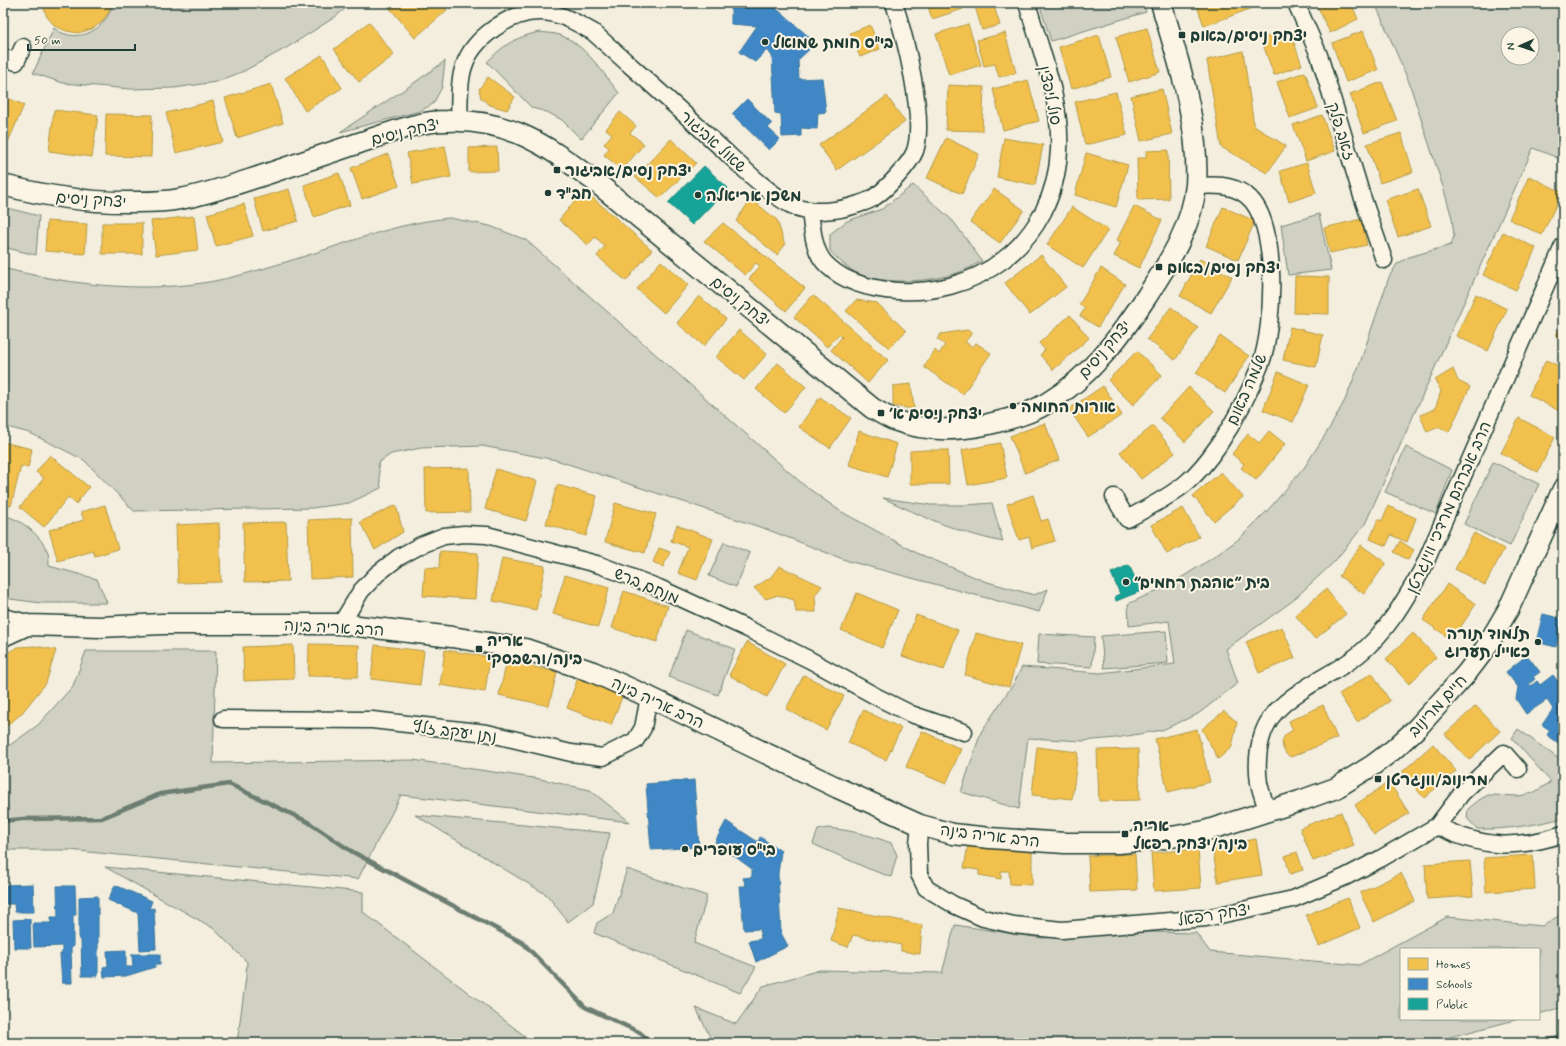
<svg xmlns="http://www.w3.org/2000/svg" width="1566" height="1046" font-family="Mynerve,'Playpen Sans Hebrew',sans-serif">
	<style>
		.green { fill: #d0d1c2; stroke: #78877b; fill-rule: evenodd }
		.homes { fill: #f2c14e; stroke: #b39946 }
		.schools { fill: #3f88c5; stroke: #35729a }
		.public { fill: #17a398; stroke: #19847a }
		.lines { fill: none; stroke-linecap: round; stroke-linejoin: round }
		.stream { stroke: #6c7d72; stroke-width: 4.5 }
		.minor-casing { stroke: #1f3d34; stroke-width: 19 }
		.tertiary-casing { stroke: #1f3d34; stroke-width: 23 }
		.minor { stroke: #fcf5e5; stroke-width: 16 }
		.tertiary { stroke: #fcf5e5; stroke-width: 20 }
		.poi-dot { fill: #1f3d34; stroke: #fcf5e5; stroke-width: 1.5 }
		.labels { text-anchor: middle; stroke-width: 4; stroke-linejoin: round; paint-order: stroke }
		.poi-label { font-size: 16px; font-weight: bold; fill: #1f3d34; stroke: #fcf5e5; text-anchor: start }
		.street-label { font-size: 16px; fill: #1f3d34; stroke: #fcf5e5 }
	</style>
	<rect width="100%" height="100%" fill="#f3eede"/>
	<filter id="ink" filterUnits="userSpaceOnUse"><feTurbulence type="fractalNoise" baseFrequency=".025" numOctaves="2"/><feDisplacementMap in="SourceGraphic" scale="8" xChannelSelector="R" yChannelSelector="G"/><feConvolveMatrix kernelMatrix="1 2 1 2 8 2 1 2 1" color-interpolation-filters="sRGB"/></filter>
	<g filter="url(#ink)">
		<path class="green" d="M 113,3 L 352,3 L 335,17 L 288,47 L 244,71 L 216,82 L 174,88 L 130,89 L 63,83 L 33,73 L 54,28 C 57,30 61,33 65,34 C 88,41 108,24 113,3 Z
			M 1039,3 L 1143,3 L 1146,12 L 1051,41 Z
			M 1375,3 L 1563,3 L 1563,160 L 1533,148 L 1365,524 L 1334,562 L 1291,602 L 1226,649 L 1238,683 L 1198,714 L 1162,730 L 1116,738 L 1083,741 L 1028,738 L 1019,809 L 961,792 L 981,732 L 1014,683 L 1022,667 L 1100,673 L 1175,664 L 1169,621 L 1129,626 L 1128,604 L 1171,584 L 1211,559 L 1239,539 L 1268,510 L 1304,468 L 1332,424 L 1345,400 L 1360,363 L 1389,277 L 1397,264 L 1409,257 L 1451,245 L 1454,236 L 1452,218 L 1443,187 L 1409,82 ZM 1508,34 L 1532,34 L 1532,58 L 1508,58 Z
			M 539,32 C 545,33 554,33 560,35 C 586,45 602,72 619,93 L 581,139 L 562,120 L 547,112 L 532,108 L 487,62 C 505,44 514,38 539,32 Z
			M 445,61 L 442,87 L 433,104 L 420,111 L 340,132 L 414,83 Z
			M 913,185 L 953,221 L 982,261 C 974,265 965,271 957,273 C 930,282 885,285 859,274 C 848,269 838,260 830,251 L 830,234 L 847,221 L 882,209 Z
			M 3,207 L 39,216 L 36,255 L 3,247 Z
			M 1319,214 L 1331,270 L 1288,275 L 1281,225 Z
			M 450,218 L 490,226 L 526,240 L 805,486 L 840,511 L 917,553 L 984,581 L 1034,595 L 1048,589 L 1039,612 L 848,561 L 766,529 L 556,460 L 482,446 L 421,448 L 391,454 L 378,463 L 381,488 L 349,503 L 312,508 L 134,511 L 84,460 L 30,433 L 3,426 L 3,268 C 62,283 125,291 186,285 C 221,282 256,271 289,261 C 343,245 394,223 450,218 Z
			M 1406,447 L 1452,470 L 1436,514 L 1385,492 Z
			M 1493,462 L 1539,484 L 1510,546 L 1464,524 Z
			M 883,498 L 931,505 L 967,505 L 992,503 L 1003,542 C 959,533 923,517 883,498 Z
			M 3,515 C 21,519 39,534 47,550 C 49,554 49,561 49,566 L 97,579 L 107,603 L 41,603 L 3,598 Z
			M 724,542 L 750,553 L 736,587 L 709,576 Z
			M 686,630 L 735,649 L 718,695 L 669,677 Z
			M 1166,631 L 1168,663 L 1104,668 L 1101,636 Z
			M 1039,634 L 1094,637 L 1092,667 L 1037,664 Z
			M 86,651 L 216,651 L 213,763 L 413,760 L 540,779 L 590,790 L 630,822 L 401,795 L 358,879 L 69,850 L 3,850 L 3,750 L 38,725 L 73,686 Z
			M 1518,729 L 1563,762 L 1563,818 C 1535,825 1506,830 1477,829 L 1467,818 L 1468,809 L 1479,800 L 1488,795 L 1519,796 L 1533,793 L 1551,782 L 1512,738 Z
			M 415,815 L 610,833 L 593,903 L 568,922 L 547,895 Z
			M 827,828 C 850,830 870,835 891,843 L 897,855 L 891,877 L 869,869 L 813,844 L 818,830 Z
			M 105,867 L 363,892 L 363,912 L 534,1043 L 237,1043 L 246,977 L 247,962 L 213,928 Z
			M 627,869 L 707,896 L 694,943 L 756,967 L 740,993 L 594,933 L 597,923 L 613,913 Z
			M 1563,913 L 1563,1007 L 1539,1014 L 1539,949 L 1401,949 L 1401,1019 L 1519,1019 L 1427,1043 L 713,1043 L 696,1008 L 736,1024 L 763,986 L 820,970 L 942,973 L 955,925 L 1041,938 L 1148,932 L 1196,933 L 1210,952 L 1359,965 L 1447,917 L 1543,926 Z"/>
		<path class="homes" d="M 42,3 L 111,3 L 109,12 L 102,22 L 92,29 L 78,33 L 66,31 L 55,26 L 47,17 Z
			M 393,3 L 441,3 L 447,10 L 415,38 L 389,7 Z
			M 927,3 L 961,3 L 963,9 L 932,19 Z
			M 974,3 L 993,3 L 1000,25 L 982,30 Z
			M 1196,3 L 1253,3 L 1255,7 L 1204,26 Z
			M 1316,3 L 1351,3 L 1358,19 L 1330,33 Z
			M 369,22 L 394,55 L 359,82 L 334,49 Z
			M 968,24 L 981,65 L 949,75 L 936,34 Z
			M 870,25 L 880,49 L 860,57 L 850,33 Z
			M 1147,28 L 1160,72 L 1129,82 L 1116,37 Z
			M 1289,29 L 1302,65 L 1274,75 L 1261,39 Z
			M 1363,31 L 1378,70 L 1346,82 L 1332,43 Z
			M 1005,33 L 1016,73 L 999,77 L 995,64 L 984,66 L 977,40 Z
			M 1099,35 L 1111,77 L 1071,89 L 1059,47 Z
			M 1243,51 L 1254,126 L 1286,146 L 1267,173 L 1221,147 L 1207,60 Z
			M 322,55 L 342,88 L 305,111 L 285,78 Z
			M 1305,72 L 1318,108 L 1290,118 L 1277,82 Z
			M 488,77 L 515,97 L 507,110 L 490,105 L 481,98 L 479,89 Z
			M 1028,80 L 1039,121 L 1003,130 L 993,89 Z
			M 1382,82 L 1397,121 L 1364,133 L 1350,94 Z
			M 271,84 L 283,123 L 237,138 L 225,98 Z
			M 948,85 L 984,87 L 982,131 L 946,130 Z
			M 1162,89 L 1172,134 L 1141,141 L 1131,96 Z
			M 1116,92 L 1127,135 L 1085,145 L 1075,102 Z
			M 3,96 L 24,105 L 5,149 L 3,148 Z
			M 887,96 L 905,122 L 837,170 L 819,145 Z
			M 213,101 L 223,142 L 176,153 L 166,113 Z
			M 54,110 L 98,115 L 92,157 L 49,151 Z
			M 620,112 L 636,126 L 630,133 L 644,144 L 622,170 L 604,155 L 609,148 L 604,144 L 612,134 L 606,129 Z
			M 106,114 L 152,115 L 151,157 L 105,156 Z
			M 1322,115 L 1335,151 L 1306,161 L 1293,125 Z
			M 1401,133 L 1413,172 L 1380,183 L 1367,144 Z
			M 946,138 L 979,154 L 962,194 L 927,178 Z
			M 1004,138 L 1043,145 L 1035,185 L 997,177 Z
			M 671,139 L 696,163 L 660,198 L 635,177 Z
			M 445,146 L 451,177 L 413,184 L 407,153 Z
			M 497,147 L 498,171 L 469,172 L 469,148 Z
			M 1168,150 L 1169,199 L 1138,200 L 1137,158 L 1146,158 L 1146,151 Z
			M 1086,153 L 1128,165 L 1116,207 L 1075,195 Z
			M 388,154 L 399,186 L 362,199 L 351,168 Z
			M 1307,163 L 1316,193 L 1289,202 L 1280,171 Z
			M 339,173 L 350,205 L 314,217 L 304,185 Z
			M 1529,176 L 1562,192 L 1542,235 L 1509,219 Z
			M 289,189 L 298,221 L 263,231 L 254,199 Z
			M 994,189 L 1024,210 L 1000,243 L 970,222 Z
			M 1418,189 L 1431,226 L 1398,237 L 1385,200 Z
			M 584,190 L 652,250 L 626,281 L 597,256 L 605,246 L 595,237 L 588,245 L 559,220 Z
			M 751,199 L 777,220 L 785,245 L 777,255 L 736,221 Z
			M 244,204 L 253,236 L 216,246 L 207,214 Z
			M 1134,206 L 1162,220 L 1139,268 L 1114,256 L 1121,242 L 1117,240 Z
			M 1072,207 L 1108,230 L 1083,268 L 1047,245 Z
			M 1223,207 L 1255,221 L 1238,260 L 1206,246 Z
			M 194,216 L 198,250 L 156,255 L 151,221 Z
			M 1361,219 L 1367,245 L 1330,253 L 1324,228 Z
			M 47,221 L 87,224 L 85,254 L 45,251 Z
			M 102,223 L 142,223 L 142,254 L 102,254 Z
			M 723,223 L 805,288 L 786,311 L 749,279 L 760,266 L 756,263 L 745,275 L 704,241 Z
			M 1503,232 L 1536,248 L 1516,290 L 1483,275 Z
			M 1041,255 L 1066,287 L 1030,315 L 1005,283 Z
			M 1200,259 L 1232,277 L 1211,313 L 1180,296 Z
			M 661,261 L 688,285 L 664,313 L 637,289 Z
			M 1101,268 L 1125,284 L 1098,327 L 1080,316 L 1085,308 L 1079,305 Z
			M 1295,276 L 1329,277 L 1329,314 L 1294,313 Z
			M 1476,294 L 1507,309 L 1488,351 L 1456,336 Z
			M 813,295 L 888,360 L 868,383 L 831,350 L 842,337 L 839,334 L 827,347 L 794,317 Z
			M 699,296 L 726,319 L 704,346 L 677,323 Z
			M 856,300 L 877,303 L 906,331 L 889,348 L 846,311 Z
			M 1171,307 L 1198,328 L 1175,360 L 1147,339 Z
			M 1070,315 L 1089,338 L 1053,370 L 1040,355 L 1045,350 L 1039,343 Z
			M 1563,321 L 1563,339 L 1556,336 Z
			M 1290,327 L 1323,335 L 1316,367 L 1283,360 Z
			M 739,330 L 767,354 L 744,380 L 716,357 Z
			M 967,330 L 972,333 L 965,342 L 973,347 L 976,343 L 991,353 L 963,394 L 924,367 L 935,350 L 939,354 L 945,345 L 937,339 L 941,334 Z
			M 1220,336 L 1249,356 L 1225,393 L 1196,373 Z
			M 1137,351 L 1162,375 L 1133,405 L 1108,380 Z
			M 1546,360 L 1563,368 L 1563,413 L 1529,395 Z
			M 778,363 L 806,387 L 784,413 L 756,389 Z
			M 1453,369 L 1458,381 L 1470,387 L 1449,432 L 1439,427 L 1427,432 L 1420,415 L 1435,409 L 1441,391 L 1435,380 Z
			M 1278,372 L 1309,385 L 1293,422 L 1263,410 Z
			M 911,384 L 914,409 L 893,406 L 893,386 Z
			M 1103,386 L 1122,415 L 1088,437 L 1069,409 Z
			M 1189,387 L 1214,411 L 1185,442 L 1160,418 Z
			M 820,397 L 851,418 L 830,448 L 799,427 Z
			M 1519,418 L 1555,437 L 1538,472 L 1501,453 Z
			M 1045,423 L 1059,460 L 1025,473 L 1010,436 Z
			M 1153,426 L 1175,453 L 1141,479 L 1120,452 Z
			M 859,431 L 897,444 L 887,477 L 849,465 Z
			M 1269,431 L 1285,444 L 1256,480 L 1241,468 L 1244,464 L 1232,454 L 1248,434 L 1259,443 Z
			M 3,442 L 32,449 L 28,468 L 21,466 L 11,506 L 3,504 Z
			M 1000,443 L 1007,478 L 968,485 L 962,450 Z
			M 926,450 L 948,450 L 949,484 L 910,484 L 910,451 Z
			M 50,455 L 89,487 L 76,504 L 68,497 L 44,527 L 20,507 L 44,478 L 36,472 Z
			M 469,468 L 470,512 L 426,513 L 425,469 Z
			M 496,469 L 537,481 L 526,521 L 485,509 Z
			M 1221,472 L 1243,497 L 1214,521 L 1193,496 Z
			M 557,485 L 597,496 L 586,536 L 546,524 Z
			M 1033,495 L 1041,521 L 1048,519 L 1055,541 L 1032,548 L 1029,537 L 1019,540 L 1007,504 Z
			M 615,503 L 656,514 L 645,553 L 605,542 Z
			M 105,505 L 118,549 L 95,556 L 93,551 L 58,561 L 49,530 L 84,520 L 81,512 Z
			M 396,505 L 403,532 L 375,550 L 360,522 Z
			M 1388,506 L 1416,518 L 1407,542 L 1391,535 L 1386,546 L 1370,539 L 1378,519 L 1382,521 Z
			M 1183,508 L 1199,537 L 1167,554 L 1151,525 Z
			M 352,518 L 353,577 L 310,579 L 308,520 Z
			M 286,522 L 288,581 L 245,582 L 243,523 Z
			M 219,523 L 221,582 L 178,583 L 176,525 Z
			M 677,525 L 713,539 L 697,580 L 678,573 L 688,547 L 671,541 Z
			M 1474,533 L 1504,549 L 1485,585 L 1455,569 Z
			M 1400,541 L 1414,550 L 1408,560 L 1394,552 Z
			M 1361,545 L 1386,563 L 1364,594 L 1339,576 Z
			M 659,548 L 670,552 L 663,567 L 653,562 Z
			M 440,551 L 478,553 L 475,599 L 423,596 L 425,567 L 439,568 Z
			M 502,558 L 545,566 L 536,610 L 493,601 Z
			M 779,566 L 822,586 L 815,595 L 816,612 L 796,612 L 794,600 L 778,595 L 766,599 L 754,588 L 771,577 Z
			M 565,575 L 609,588 L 598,627 L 553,614 Z
			M 1447,584 L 1476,604 L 1452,640 L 1423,620 Z
			M 1326,589 L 1346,614 L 1315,639 L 1295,615 Z
			M 624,591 L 668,606 L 657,642 L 612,628 Z
			M 857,593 L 898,610 L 882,648 L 841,630 Z
			M 916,615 L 958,630 L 944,670 L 902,656 Z
			M 1282,627 L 1295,658 L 1259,673 L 1246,642 Z
			M 976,633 L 1021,645 L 1009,687 L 965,675 Z
			M 1413,633 L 1436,657 L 1409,684 L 1386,659 Z
			M 747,642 L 785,664 L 767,697 L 729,675 Z
			M 309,644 L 359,645 L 358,677 L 308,676 Z
			M 293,645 L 294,679 L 244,681 L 243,647 Z
			M 375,645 L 424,651 L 420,685 L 371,679 Z
			M 35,646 L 56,650 L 46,683 L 21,714 L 3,729 L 3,655 L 18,647 Z
			M 445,650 L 490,657 L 485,692 L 440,685 Z
			M 507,661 L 557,672 L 549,706 L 499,695 Z
			M 1372,673 L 1390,701 L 1357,722 L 1339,694 Z
			M 579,675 L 624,692 L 611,725 L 567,708 Z
			M 804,675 L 844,696 L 826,730 L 786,709 Z
			M 1323,705 L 1337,738 L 1291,757 L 1286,754 L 1283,748 L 1282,742 L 1285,735 L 1293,730 L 1289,721 Z
			M 1476,706 L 1500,731 L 1469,760 L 1445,734 Z
			M 863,710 L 901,728 L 886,760 L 848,743 Z
			M 1224,711 L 1237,722 L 1232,747 L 1218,759 L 1202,729 Z
			M 1197,729 L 1210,782 L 1168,792 L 1155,739 Z
			M 922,731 L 961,749 L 946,784 L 906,767 Z
			M 1433,744 L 1456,771 L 1424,798 L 1402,772 Z
			M 1037,747 L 1078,752 L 1072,799 L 1032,795 Z
			M 1138,749 L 1140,800 L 1099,801 L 1097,750 Z
			M 1389,782 L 1409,813 L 1374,835 L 1355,805 Z
			M 1341,812 L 1354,846 L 1313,861 L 1300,828 Z
			M 1256,839 L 1262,875 L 1218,882 L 1212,846 Z
			M 968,845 L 1032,852 L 1032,885 L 1010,884 L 1009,871 L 1001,871 L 1001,879 L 979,875 L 979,870 L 964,868 Z
			M 1198,849 L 1201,888 L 1154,891 L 1151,853 Z
			M 1297,852 L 1303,870 L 1290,874 L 1285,856 Z
			M 1135,854 L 1137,890 L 1090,892 L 1088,856 Z
			M 1533,855 L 1535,889 L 1486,892 L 1484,858 Z
			M 1470,861 L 1473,896 L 1427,899 L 1425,864 Z
			M 1401,873 L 1415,901 L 1374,922 L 1360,893 Z
			M 1348,898 L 1360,928 L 1319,946 L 1306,915 Z
			M 839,908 L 922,925 L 920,954 L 901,951 L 901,945 L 853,935 L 848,947 L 831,941 Z"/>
		<path class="schools" d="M 731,3 L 770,3 L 816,43 L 798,60 L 799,79 L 822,78 L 826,112 L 818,113 L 817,129 L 801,128 L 801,136 L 782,137 L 781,114 L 775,113 L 772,56 L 767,50 L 755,62 L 739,52 L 757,26 L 731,24 Z
			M 747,99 L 772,124 L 768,128 L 780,139 L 769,150 L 732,114 Z
			M 1543,614 L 1563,619 L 1563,632 L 1561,639 L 1558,638 L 1556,647 L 1536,642 Z
			M 1527,655 L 1540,672 L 1533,677 L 1535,679 L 1529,684 L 1531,686 L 1537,681 L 1540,685 L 1553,675 L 1560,684 L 1563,682 L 1563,738 L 1560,744 L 1547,735 L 1550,730 L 1542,725 L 1553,709 L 1547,700 L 1526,714 L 1516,699 L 1518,687 L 1506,672 Z
			M 694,780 L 699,847 L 651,850 L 646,784 Z
			M 726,821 L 758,842 L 760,837 L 781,851 L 778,874 L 781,933 L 788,946 L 756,962 L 749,941 L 761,939 L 760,929 L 744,930 L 740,886 L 746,886 L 743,878 L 752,877 L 752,869 L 715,842 Z
			M 33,884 L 34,912 L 15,912 L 14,904 L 3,904 L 3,885 Z
			M 115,885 L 152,901 L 149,909 L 154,908 L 156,949 L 140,950 L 138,913 L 108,900 Z
			M 57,886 L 75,886 L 76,915 L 73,915 L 73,947 L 71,948 L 72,983 L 62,983 L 60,954 L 62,954 L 62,946 L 34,947 L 33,923 L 51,923 L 51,917 L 58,917 Z
			M 98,896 L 98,976 L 82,976 L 81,940 L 79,940 L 79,897 Z
			M 30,919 L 31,948 L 14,948 L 13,920 Z
			M 126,950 L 126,967 L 133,967 L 132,954 L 160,954 L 160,964 L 155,964 L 155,967 L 126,976 L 104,977 L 103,967 L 108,966 L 107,951 Z"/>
		<path class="public" d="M 704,166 L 728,188 L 692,225 L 668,203 Z
			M 1129,565 L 1141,591 L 1116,601 L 1115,596 L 1120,594 L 1111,573 Z"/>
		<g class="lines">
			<path class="stream" d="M 3,821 L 22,819 L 102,818 L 160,794 L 229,784 L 308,822 L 351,851 L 523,943 L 585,1007 L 639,1032 L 652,1043
				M 1537,1043 L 1563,1037"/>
			<g class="minor-casing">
				<path id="minor" d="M 1296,3 L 1319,55 L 1361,193 L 1384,260
					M 3,57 L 16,62 L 23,47
					M 459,121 C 460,104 458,83 464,66 C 473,38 512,10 542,12 C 561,13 577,23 593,32 C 634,69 676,106 717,144 C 738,163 766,192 791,205 C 811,215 839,211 859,204 C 864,202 869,201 873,198 C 885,191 910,164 915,151 C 926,118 905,37 894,3
					M 810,210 C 812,226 813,249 824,262 C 839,279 864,287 886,290 C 976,301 1055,242 1059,150 C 1062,102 1040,49 1027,3
					M 1114,497 L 1127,519 C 1147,508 1168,498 1186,483 C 1198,473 1209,459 1218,446 C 1235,421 1250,392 1261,363 C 1274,327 1280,220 1246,195 C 1231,184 1214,185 1196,186
					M 341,624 L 361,591 L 377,574 L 399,557 L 421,545 L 444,536 L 464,534 L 487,535 L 600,565 L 659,588 L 748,629 L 810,660 L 879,698 L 911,714 L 964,732
					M 223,719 L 372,720 L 487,733 L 571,753 L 603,757 L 635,741 L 643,728 L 649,697
					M 1268,812 C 1265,803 1261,793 1259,783 C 1256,762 1258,737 1270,719 C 1278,707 1293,696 1304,689 C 1322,677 1342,668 1358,655 C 1388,631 1405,600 1423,568 L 1563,246
					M 920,825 L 918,843 L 919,874 L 926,888 L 954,905 L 983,918 L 1014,925 L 1062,930 L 1206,918 L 1293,899 L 1345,877 L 1380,859 L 1437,826 L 1462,793 L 1504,753 L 1518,769
					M 1437,826 C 1482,848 1515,850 1563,834"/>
			</g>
			<g class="tertiary-casing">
				<path id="tertiary" d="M 3,185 C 48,197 89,203 136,202 C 151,202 165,202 180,199 C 208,194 236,184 264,175 C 296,164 327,154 359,143 C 387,134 417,121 447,121 C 471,120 498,125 520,134 C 548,146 573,165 597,183 L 872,408 C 879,412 887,417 894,420 C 925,432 958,431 989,424 C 1009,419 1030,414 1047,403 C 1090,377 1119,338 1147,296 C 1169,262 1192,227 1196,185 C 1197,176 1196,166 1196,157 C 1193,104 1176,53 1161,3
					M 3,619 L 27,625 L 100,627 L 162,624 L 341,624 L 452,637 L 525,649 L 593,672 L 649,697 L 838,788 L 920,825 L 953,834 L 990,838 L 1065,843 L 1119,843 L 1166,838 L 1205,831 L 1300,801 L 1336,788 L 1373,765 L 1393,750 L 1417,728 L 1436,707 L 1466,674 L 1485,649 L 1509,608 L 1563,489
					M 3,636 L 27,625"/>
			</g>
			<use href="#minor" class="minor"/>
			<use href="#tertiary" class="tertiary"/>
		</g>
	</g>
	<g class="poi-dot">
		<rect x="1178" y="31" width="8" height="8" rx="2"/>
		<circle cx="765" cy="42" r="4"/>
		<rect x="553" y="166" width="8" height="8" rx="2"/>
		<circle cx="548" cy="193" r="4"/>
		<circle cx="698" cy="195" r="4"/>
		<rect x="1155" y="263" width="8" height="8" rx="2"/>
		<circle cx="1013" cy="406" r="4"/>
		<rect x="877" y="409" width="8" height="8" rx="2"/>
		<circle cx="1126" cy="582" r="4"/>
		<circle cx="1538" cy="642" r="4"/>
		<rect x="475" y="645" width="8" height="8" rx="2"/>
		<rect x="1374" y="775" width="8" height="8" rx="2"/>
		<rect x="1121" y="830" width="8" height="8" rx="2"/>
		<circle cx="685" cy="849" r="4"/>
	</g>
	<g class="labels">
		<g class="poi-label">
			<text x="1190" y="41">יצחק ניסים/באום</text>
			<text x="773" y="48">בי"ס חומת שמואל</text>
			<text x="565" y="176">יצחק נסים/אביגור</text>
			<text x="556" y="199">חב"ד</text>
			<text x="706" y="201">משכן אריאלה</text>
			<text x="1167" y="273">יצחק נסים/באום</text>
			<text x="1021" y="412">אורות החומה</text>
			<text x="889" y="419">יצחק ניסים א׳</text>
			<text x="1134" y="588">בית ״אהבת רחמים״</text>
			<text x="1530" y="639" text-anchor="end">תלמוד תורה<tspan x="1530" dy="18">כאייל תערוג</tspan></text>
			<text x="487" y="646">אריה<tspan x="487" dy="18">בינה/ורשבסקי</tspan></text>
			<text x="1386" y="785">מרינוב/וונגרטן</text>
			<text x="1133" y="831">אריה<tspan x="1133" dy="18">בינה/יצחק רפאל</tspan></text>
			<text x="693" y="855">בי"ס עופרים</text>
		</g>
		<g class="street-label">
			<text transform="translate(1051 95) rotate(78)" y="6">סול ליפצין</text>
			<text transform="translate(405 131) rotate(-14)" y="6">יצחק ניסים</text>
			<text transform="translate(1342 131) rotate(73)" y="6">זאב פלק</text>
			<text transform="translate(714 141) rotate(42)" y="6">שאול אביגור</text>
			<text transform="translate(91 199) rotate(4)" y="6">יצחק ניסים</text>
			<text transform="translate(741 301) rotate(39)" y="6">יצחק ניסים</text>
			<text transform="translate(1104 349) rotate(-49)" y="6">יצחק ניסים</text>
			<text transform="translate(1246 389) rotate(-66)" y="6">שלמה באום</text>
			<text transform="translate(1448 507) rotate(-66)" y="6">הרב אברהם מרדכי ווינגרטן</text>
			<text transform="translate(647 585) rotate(23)" y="6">מנחם ברש</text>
			<text transform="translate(334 627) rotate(3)" y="6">הרב אריה בינה</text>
			<text transform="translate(658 702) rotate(25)" y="6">הרב אריה בינה</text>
			<text transform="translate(1437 705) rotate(-47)" y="6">חיים מרינוב</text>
			<text transform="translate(455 731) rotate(7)" y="6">נתן יעקב זלץ</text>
			<text transform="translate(990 835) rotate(7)" y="6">הרב אריה בינה</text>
			<text transform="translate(1214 914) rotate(-9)" y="6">יצחק רפאל</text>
		</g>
	</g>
	<rect width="1566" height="1046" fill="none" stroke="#fcf5e5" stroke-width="16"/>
	<rect x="8" y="8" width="1550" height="1030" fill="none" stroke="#1f3d34" stroke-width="1.5" filter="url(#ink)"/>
	<rect x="1400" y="948" width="140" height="72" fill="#fcf5e5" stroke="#a4ab9e"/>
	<rect x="1408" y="958" width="20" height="12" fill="#f2c14e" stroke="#a4ab9e"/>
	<text x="1436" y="968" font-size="12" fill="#1f3d34">Homes</text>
	<rect x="1408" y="978" width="20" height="12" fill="#3f88c5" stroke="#a4ab9e"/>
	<text x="1436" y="988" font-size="12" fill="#1f3d34">Schools</text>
	<rect x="1408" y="998" width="20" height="12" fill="#17a398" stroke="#a4ab9e"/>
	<text x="1436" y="1008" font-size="12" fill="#1f3d34">Public</text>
	<g transform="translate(1520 46) rotate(267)"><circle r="19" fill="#fcf5e5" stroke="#a4ab9e"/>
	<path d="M0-3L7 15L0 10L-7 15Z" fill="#1f3d34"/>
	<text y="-6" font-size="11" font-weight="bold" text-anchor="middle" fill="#1f3d34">N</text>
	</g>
	<path d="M28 44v6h107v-6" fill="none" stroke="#1f3d34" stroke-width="2"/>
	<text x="34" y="44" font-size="12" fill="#1f3d34" stroke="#fcf5e5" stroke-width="3" paint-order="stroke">50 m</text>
</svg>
